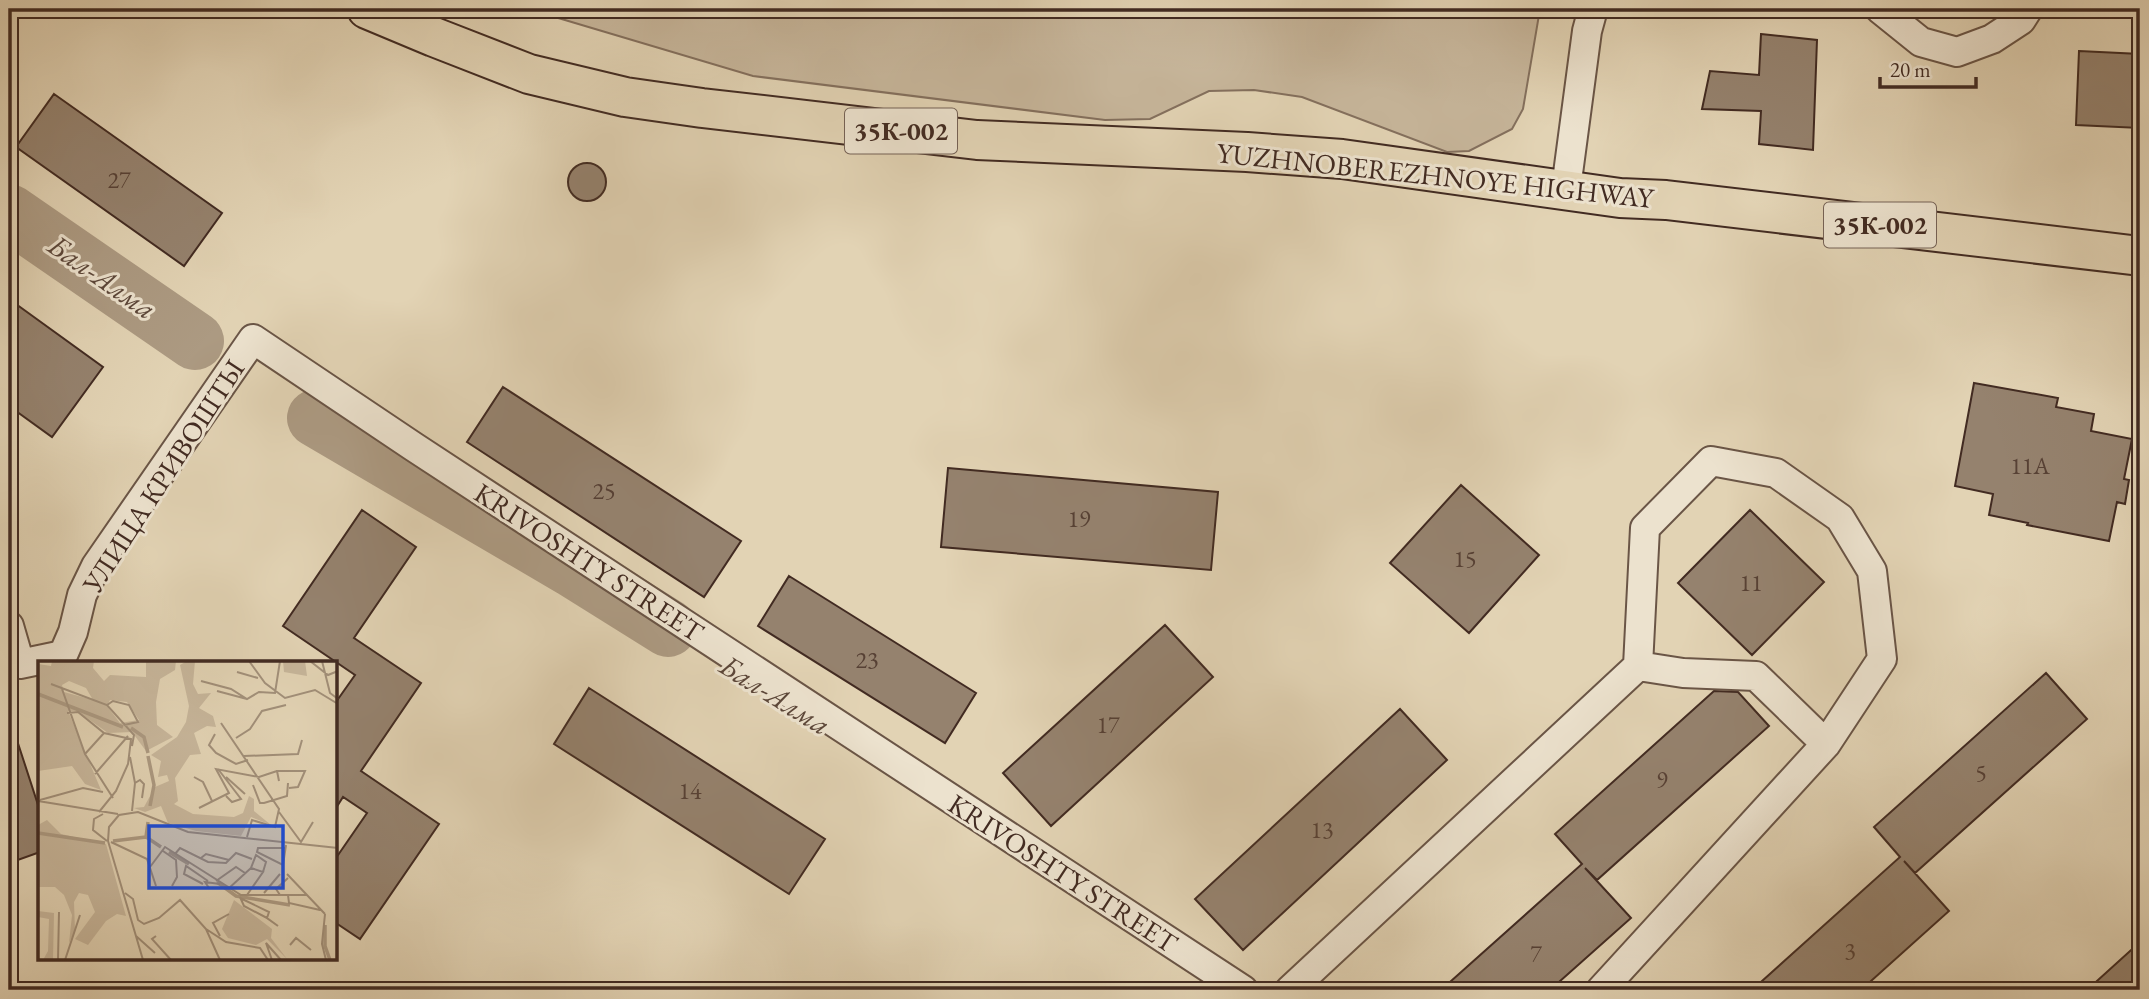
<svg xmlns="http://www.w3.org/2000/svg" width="2149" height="999" font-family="'EB Garamond',serif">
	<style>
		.green { fill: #c7b69b; stroke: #84705e; stroke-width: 2 }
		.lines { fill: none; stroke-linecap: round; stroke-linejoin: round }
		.river { stroke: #ac9a82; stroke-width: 58 }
		.building { fill: #95826e; stroke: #422b22; stroke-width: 2 }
		.minor-casing { stroke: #6a5546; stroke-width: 32 }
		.trunk-casing { stroke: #422b22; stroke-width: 42 }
		.minor { stroke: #ece2ce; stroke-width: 28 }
		.trunk { stroke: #e2d3b4; stroke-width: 38 }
		.labels { text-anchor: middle; stroke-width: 6; stroke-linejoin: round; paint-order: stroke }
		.number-label { font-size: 24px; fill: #574135 }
		.shield { fill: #ece2ce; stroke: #756256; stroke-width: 2 }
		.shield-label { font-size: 26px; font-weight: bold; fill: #422b22 }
		.street-label { font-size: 28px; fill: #422b22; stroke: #ece2ce }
		.water-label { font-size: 30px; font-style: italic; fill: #5c473a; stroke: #ece2ce }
		.inset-river { fill: none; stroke: #ac9a82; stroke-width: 3.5 }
		.inset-road { fill: none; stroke: #a2907a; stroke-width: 2 }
		.view { fill: #1d4ed8; fill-opacity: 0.15; stroke: #1d4ed8; stroke-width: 3.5 }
		.inset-edge { fill: none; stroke: #422b22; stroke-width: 3.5 }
	</style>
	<rect width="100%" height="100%" fill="#e2d3b4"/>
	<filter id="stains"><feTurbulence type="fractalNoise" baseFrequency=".00286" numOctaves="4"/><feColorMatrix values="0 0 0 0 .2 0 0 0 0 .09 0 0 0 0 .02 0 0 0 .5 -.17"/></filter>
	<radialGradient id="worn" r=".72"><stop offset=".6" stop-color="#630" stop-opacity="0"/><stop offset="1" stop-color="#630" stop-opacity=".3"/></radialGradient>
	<path class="green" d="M 528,9 L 1540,9 L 1523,109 L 1512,129 L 1469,151 L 1447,152 L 1302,97 L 1254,90 L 1209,91 L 1150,119 L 1105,120 L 753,76 Z"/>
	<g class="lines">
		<path class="river" d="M 9,213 L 195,341
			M 316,418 L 572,568 L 668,628"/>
	</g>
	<path class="building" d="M 1761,34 L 1817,40 L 1813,150 L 1759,144 L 1761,111 L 1702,109 L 1710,71 L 1759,75 Z
		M 2079,51 L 2140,54 L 2140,128 L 2076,125 Z
		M 54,94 L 222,213 L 184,266 L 16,147 Z
		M568 182a19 19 0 1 1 38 0a19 19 0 1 1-38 0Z
		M 9,299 L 103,367 L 52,437 L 9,406 Z
		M 1974,383 L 2058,398 L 2056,407 L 2094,414 L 2091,431 L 2132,439 L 2124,479 L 2129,480 L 2125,504 L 2117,502 L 2109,541 L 2027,525 L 2028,523 L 1989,515 L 1993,494 L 1955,486 Z
		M 503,387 L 741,541 L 704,597 L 467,442 Z
		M 948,468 L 1218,492 L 1211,570 L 941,547 Z
		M 1461,485 L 1539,555 L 1469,633 L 1390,563 Z
		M 362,510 L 416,547 L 354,638 L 421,683 L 361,771 L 439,824 L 360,939 L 336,923 L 336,858 L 367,813 L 343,797 L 336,808 L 336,702 L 355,675 L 283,626 Z
		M 1750,510 L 1824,582 L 1752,655 L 1678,583 Z
		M 789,576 L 976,693 L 945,743 L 758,626 Z
		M 1165,625 L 1213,677 L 1051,826 L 1003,773 Z
		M 2046,673 L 2087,719 L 1915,873 L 1904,861 L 1949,911 L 1861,990 L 1752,990 L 1900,857 L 1874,827 Z
		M 589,688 L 825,839 L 789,894 L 554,744 Z
		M 1714,691 L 1738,692 L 1769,726 L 1597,880 L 1585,868 L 1631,918 L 1550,990 L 1441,990 L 1582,864 L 1555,834 Z
		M 1400,709 L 1447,760 L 1243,950 L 1195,899 Z
		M 14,731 L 40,811 L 40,852 L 15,861 L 9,843 L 9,732 Z
		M 2140,942 L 2140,990 L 2087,990 Z"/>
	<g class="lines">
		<g class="minor-casing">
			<path id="minor" d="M 1880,9 L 1921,42 L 1957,52 L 1992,39 L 2021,20 L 2028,9
				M 1567,181 L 1587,31 L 1593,9
				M 9,626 L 20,664 L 63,655 L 73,632 L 82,595 L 96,566 L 253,339 L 414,447 L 1243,990
				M 1290,990 L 1638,666
				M 1601,990 L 1826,744 L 1882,659 L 1872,571 L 1840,518 L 1776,473 L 1711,461 L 1645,528 L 1638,666 L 1683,673 L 1756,676 L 1826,744"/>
		</g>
		<g class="trunk-casing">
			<path id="trunk" d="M 367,9 L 434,37 L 529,74 L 625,97 L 702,108 L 977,140 L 1247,152 L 1342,159 L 1620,198 L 1666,200 L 2140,256"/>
		</g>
		<use href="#minor" class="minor"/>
		<use href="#trunk" class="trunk"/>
	</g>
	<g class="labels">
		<g class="number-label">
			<text x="119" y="188">27</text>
			<text x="2030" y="474">11А</text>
			<text x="604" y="499">25</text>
			<text x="1079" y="527">19</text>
			<text x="1465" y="567">15</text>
			<text x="1751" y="591">11</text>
			<text x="867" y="668">23</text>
			<text x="1108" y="733">17</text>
			<text x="1981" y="781">5</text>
			<text x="1662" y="788">9</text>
			<text x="690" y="799">14</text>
			<text x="1322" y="838">13</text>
			<text x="1850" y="959">3</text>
			<text x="1536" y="962">7</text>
		</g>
		<g class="shield">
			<rect x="845" y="108.5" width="112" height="45" rx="5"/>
			<rect x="1824" y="202.5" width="112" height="45" rx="5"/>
		</g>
		<g class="shield-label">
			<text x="901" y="140">35К-002</text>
			<text x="1880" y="234">35К-002</text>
		</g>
		<g class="street-label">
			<text transform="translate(1435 175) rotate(6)" y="10">YUZHNOBEREZHNOYE HIGHWAY</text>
			<text transform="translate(163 476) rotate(-57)" y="10">УЛИЦА КРИВОШТЫ</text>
			<text transform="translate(589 562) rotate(33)" y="10">KRIVOSHTY STREET</text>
			<text transform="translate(1063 873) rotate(33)" y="10">KRIVOSHTY STREET</text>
		</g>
		<g class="water-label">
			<text transform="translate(102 277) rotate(35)" y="10">Бал-Алма</text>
			<text transform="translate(775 695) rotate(32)" y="10">Бал-Алма</text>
		</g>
	</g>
	<g transform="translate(38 661)">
		<rect width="299" height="299" fill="#e2d3b4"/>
		<path d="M 14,0 L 56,0 L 55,7 L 66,20 L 72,14 L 108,16 L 108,0 L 138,0 L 137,9 L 122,18 L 118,41 L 119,64 L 135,76 L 108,90 L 94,71 L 70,72 L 39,50 L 30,50 L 63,129 L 47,123 L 34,105 L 0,110 L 0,3 L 13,5 ZM 31,20 L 48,27 L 55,39 L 26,31 L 24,24 ZM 72,39 L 89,41 L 101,59 L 82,62 L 69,45 ZM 149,0 L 157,0 L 155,23 L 160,33 L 173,32 L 161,47 L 175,55 L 178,66 L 169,65 L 156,72 L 163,93 L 152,94 L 137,117 L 140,140 L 136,143 L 155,153 L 196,156 L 205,152 L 211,135 L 216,138 L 216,150 L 233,164 L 213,156 L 203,175 L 158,170 L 130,162 L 123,145 L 107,151 L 96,147 L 106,146 L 117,126 L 131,120 L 129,114 L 120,116 L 123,100 L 113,94 L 139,76 L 148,61 L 151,45 L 142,4 ZM 245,0 L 267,0 L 269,15 L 246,11 ZM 9,159 L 23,173 L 68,183 L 88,255 L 79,253 L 68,260 L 50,284 L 37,278 L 57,251 L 50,234 L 41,232 L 36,241 L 37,270 L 31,282 L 34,254 L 26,234 L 17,226 L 0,226 L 0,164 ZM 196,239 L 234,268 L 233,277 L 249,298 L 229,278 L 218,284 L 190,277 L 184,268 ZM 0,250 L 16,252 L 15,299 L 5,299 L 10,290 L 11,258 L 0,256 Z" fill="#c7b69b" fill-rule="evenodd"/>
		<path class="inset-river" d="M 0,33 L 85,66M 93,67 L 106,76 L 110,92M 110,95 L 116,124 L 112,145M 110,161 L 108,176 L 123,186M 0,172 L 67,182M 75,180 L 108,176M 131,191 L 151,203M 179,221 L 198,235 L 252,244M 287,264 L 287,285 L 292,299"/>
		<path class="inset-road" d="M 211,0 L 227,22 L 247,37 L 277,29 L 300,43M 272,0 L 290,14 L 300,10M 284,0 L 292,32 L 300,38M 199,11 L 220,17M 163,20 L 193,28 L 209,38 L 221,31 L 237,32 L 242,0M 13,23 L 69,44 L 96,74 L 94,85M 24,28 L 47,93 L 75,137M 179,30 L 209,38M 69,44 L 75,40 L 91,44 L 100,61 L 86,64M 29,52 L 40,51 L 66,72 L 93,78 L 90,103 L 78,130 L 61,151M 183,62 L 241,148 L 237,166 L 214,159 L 209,176M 177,73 L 171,84 L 178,92 L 198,103 L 210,99M 198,77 L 212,68 L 224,50 L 248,44M 47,93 L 66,72M 206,95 L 260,93 L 264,79M 92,96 L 97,122M 180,108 L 203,138 L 194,141 L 188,135M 57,113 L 90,75M 156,116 L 165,121 L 174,140M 188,116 L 207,133M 241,120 L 239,110 L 267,110 L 260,126 L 251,127M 215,124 L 222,142 L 226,142 L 249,135 L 250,122M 2,139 L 45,127 L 65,131M 0,140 L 80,153M 161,147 L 191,132 L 178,108 L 221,116 L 239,110M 94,150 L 97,122 L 102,119 L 106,123 L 104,137M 241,151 L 263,181 L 275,161M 65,153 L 56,158 L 55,169 L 69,180M 73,181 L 109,198 L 118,225M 247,187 L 220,187 L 219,191 L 245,204 L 248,184M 125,190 L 138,199 L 139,216 L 134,225M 137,193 L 142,187 L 170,201 L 188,202 L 198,192 L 214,198M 163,197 L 168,193 L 191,199M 112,206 L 127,186 L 203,234 L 269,234M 249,213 L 287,253M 178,220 L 198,206 L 207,212M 165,223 L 146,213 L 148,205 L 170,220M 171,227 L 167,221 L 182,223M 190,228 L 213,207M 87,232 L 95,238 L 100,259 L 106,263 L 121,257 L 142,239 L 168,268 L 182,299M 226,232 L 242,213M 209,234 L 225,211 L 213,207 L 218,194 L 228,201 L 225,211M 242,234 L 238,228 L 250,217M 250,234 L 251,242 L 282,249M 202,236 L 206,245 L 229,257M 202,237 L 231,251 L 229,257 L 240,265M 287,253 L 284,283 L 288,299M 168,268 L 188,281 L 222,287 L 230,299M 98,275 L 117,292M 118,275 L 114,278 L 133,299M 182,275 L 175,262 L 191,253M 252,284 L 258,277 L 273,289M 20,299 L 21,251M 27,299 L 42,254M 105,299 L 70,180 L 71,166 L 81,154 L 100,151 L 150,171 L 300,187M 234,299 L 228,282 L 243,299"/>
		<path class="view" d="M 111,165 L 245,165 L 245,227 L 111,227 Z"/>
		<rect width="299" height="299" class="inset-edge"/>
	</g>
	<rect width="2149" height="999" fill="none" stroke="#e2d3b4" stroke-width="35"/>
	<rect x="10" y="10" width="2128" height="978" fill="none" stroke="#422b22" stroke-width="3.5"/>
	<rect x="18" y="18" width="2114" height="964" fill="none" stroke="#422b22" stroke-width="2"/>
	<path d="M1880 77v10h96v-10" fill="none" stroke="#422b22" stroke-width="3.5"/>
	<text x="1890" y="77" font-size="21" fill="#422b22" stroke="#ece2ce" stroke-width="5" paint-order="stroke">20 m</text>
	<rect width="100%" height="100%" filter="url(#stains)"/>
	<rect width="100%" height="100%" fill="url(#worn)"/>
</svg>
